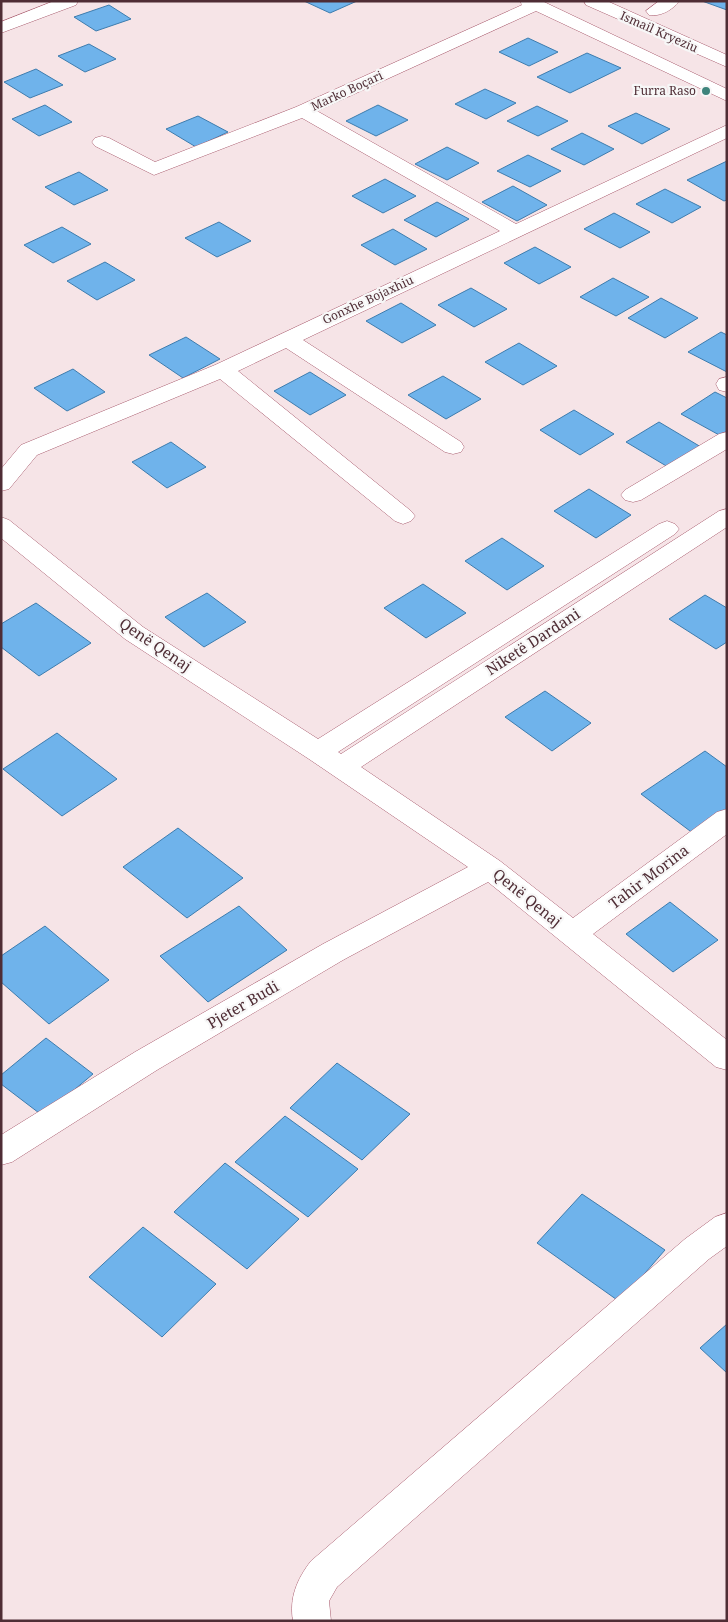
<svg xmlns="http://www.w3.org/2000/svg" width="728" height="1622" font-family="'Noto Serif',serif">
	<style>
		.building { fill: #6fb3eb; stroke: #3d7cae }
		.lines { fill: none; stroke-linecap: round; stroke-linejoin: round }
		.street-casing { stroke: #a95d6f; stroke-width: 1 }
		.secondary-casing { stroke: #a95d6f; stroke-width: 1 }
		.street { fill: #fff; fill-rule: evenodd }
		.secondary { fill: #fff; fill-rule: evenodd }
		.poi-dot { fill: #3e847c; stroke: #f7f7f7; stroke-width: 2 }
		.labels { text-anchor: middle; stroke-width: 4.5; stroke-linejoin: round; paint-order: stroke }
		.far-street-label { font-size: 12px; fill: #4f2d35; stroke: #f7f7f7 }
		.far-poi-label { font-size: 12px; fill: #4f2d35; stroke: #f7f7f7; text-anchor: end }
		.street-label { font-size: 15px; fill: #4f2d35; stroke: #f7f7f7 }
	</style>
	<rect width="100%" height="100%" fill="#f6e4e7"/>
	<path class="building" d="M 304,1 L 357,1 L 330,13 Z
		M 702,1 L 727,1 L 727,10 Z
		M 109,5 L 131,19 L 96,31 L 74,17 Z
		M 528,38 L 558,52 L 529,66 L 499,52 Z
		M 89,44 L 116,59 L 85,72 L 58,56 Z
		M 587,53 L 621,68 L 570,93 L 537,77 Z
		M 36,69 L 63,85 L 30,98 L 4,82 Z
		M 485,89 L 516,103 L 486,119 L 455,104 Z
		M 45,105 L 72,122 L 39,136 L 12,119 Z
		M 378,105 L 408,120 L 376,136 L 346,121 Z
		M 537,106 L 568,121 L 538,136 L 507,121 Z
		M 636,113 L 670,129 L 642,144 L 608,126 Z
		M 198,116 L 228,132 L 196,147 L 166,129 Z
		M 582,133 L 614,149 L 584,165 L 551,149 Z
		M 447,147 L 479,163 L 447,180 L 415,164 Z
		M 528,155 L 561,171 L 530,187 L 497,171 Z
		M 727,161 L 727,200 L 724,201 L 687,180 Z
		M 79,172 L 108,190 L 74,205 L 45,187 Z
		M 385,179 L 416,196 L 383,213 L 352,196 Z
		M 513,186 L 547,205 L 517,221 L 482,202 Z
		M 665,189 L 701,207 L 672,223 L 636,204 Z
		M 437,202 L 469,219 L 436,237 L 404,220 Z
		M 614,213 L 650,232 L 620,248 L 584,229 Z
		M 219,222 L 251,241 L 217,257 L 185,238 Z
		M 62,227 L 91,244 L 53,263 L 24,245 Z
		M 393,229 L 427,249 L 395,265 L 361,245 Z
		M 535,247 L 571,267 L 539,284 L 504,263 Z
		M 105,262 L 135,280 L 97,300 L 67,281 Z
		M 613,278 L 649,297 L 616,316 L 580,297 Z
		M 471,288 L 507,309 L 474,327 L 438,305 Z
		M 661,298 L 698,318 L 665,338 L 628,318 Z
		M 401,303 L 436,325 L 402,343 L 366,321 Z
		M 721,332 L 727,335 L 727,372 L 688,352 Z
		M 186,337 L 220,359 L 183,378 L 149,355 Z
		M 519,343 L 557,366 L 523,385 L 485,362 Z
		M 73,369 L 105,392 L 67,411 L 34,388 Z
		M 310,372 L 346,395 L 310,415 L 274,391 Z
		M 443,376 L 481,399 L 446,419 L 408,395 Z
		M 715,392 L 727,398 L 727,432 L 721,436 L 681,414 Z
		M 574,410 L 614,434 L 580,455 L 540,430 Z
		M 659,422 L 701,447 L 668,467 L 626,442 Z
		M 171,442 L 206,467 L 167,488 L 132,462 Z
		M 589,489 L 631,515 L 596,538 L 554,511 Z
		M 502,538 L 544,566 L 507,590 L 465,561 Z
		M 423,584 L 466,613 L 426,638 L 384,608 Z
		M 207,593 L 246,622 L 204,647 L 165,617 Z
		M 705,595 L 727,608 L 727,642 L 716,649 L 669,619 Z
		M 36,603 L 91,643 L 39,676 L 1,647 L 1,624 Z
		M 545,691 L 591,723 L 552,751 L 505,717 Z
		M 57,733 L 117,779 L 62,816 L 3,769 Z
		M 705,751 L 727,767 L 727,811 L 694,834 L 641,794 Z
		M 178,828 L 243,878 L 187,918 L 123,867 Z
		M 670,902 L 718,940 L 673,972 L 626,934 Z
		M 239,906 L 287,950 L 208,1002 L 160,956 Z
		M 45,926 L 109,980 L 49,1024 L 1,982 L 1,956 Z
		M 46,1038 L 93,1074 L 43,1116 L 1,1084 L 1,1075 Z
		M 337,1063 L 410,1114 L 362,1160 L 290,1108 Z
		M 285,1116 L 358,1169 L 308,1217 L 235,1162 Z
		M 225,1163 L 299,1219 L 247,1269 L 174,1212 Z
		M 582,1194 L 665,1250 L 620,1302 L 537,1243 Z
		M 143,1227 L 216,1284 L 162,1337 L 89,1277 Z
		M 727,1324 L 727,1373 L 700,1348 Z"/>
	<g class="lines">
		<g class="street-casing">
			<path id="street" d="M 54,1 L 78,1 L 76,5 L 1,33 L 1,22 Z
				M 520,1 L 542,1 L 727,89 L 727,101 L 536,11 L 317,111 L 516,224 L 727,125 L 727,138 L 303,340 L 461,442 L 464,447 L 461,452 L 453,454 L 445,452 L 286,348 L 238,371 L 411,511 L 415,516 L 411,521 L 403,524 L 395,521 L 220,379 L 37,455 L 9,489 L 1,491 L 1,469 L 21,445 L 215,365 L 500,231 L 302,118 L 154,175 L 95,146 L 92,142 L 95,138 L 102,136 L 109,138 L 155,162 L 296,107 L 522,5 Z
				M 659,1 L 679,1 C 673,10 660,17 649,15 L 646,11 Z
				M 727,377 L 727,392 L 719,390 L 716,384 L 719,379 Z
				M 727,432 L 727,449 L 641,500 L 633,502 L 625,500 L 621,495 L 625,490 L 719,434 Z
				M 727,509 L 727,527 L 361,767 L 500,861 L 573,918 L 717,812 L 727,809 L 727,834 L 593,934 L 727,1040 L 727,1070 L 716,1067 L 488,882 L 343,960 L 157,1070 L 12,1162 L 1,1165 L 1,1135 L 135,1052 L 323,944 L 468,867 L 309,759 L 125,639 L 1,538 L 1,517 L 9,520 L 143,627 L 318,739 L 659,524 L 667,521 L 675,524 L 679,529 L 675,534 L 338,752 L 341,754 L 719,511 Z
				M 727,1213 L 727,1246 L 709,1259 L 337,1587 L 329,1601 L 331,1621 L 293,1621 C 289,1598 297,1579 311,1561 L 685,1239 L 715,1217 Z"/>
		</g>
		<g class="secondary-casing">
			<path id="secondary" d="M 584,1 L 607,1 L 727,55 L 727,67 L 586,5 Z"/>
		</g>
		<use href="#street" class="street"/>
		<use href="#secondary" class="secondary"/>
	</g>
	<circle class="poi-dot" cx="706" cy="91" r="5"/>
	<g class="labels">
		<g class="far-street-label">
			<text transform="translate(659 32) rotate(24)" y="4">Ismail Kryeziu</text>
			<text transform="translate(347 91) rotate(-25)" y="4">Marko Boçari</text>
			<text transform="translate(368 300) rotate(-25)" y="4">Gonxhe Bojaxhiu</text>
		</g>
		<g class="far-poi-label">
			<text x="696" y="95">Furra Raso</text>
		</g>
		<g class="street-label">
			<text transform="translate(533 642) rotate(-33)" y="5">Niketë Dardani</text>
			<text transform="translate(155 645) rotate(34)" y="5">Qenë Qenaj</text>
			<text transform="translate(649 877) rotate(-37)" y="5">Tahir Morina</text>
			<text transform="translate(527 898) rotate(39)" y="5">Qenë Qenaj</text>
			<text transform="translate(243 1005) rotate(-30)" y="5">Pjeter Budi</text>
		</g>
	</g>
	<rect width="728" height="1622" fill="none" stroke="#4f2d35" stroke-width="5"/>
</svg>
